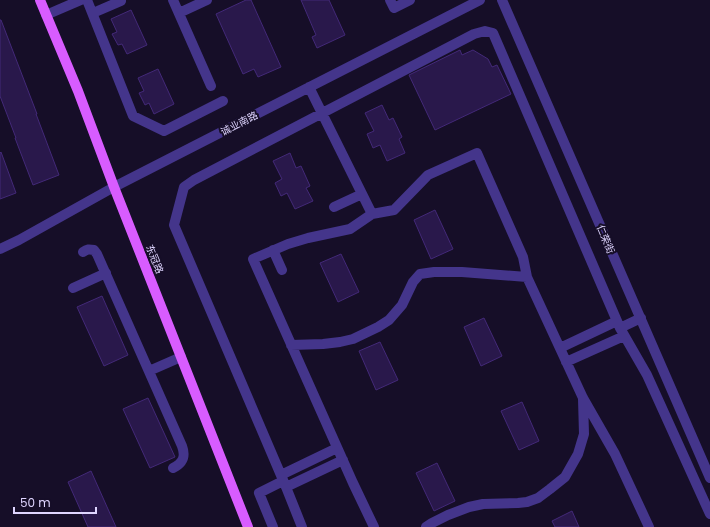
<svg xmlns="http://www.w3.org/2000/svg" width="710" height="527" font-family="Poppins,'Noto Sans SC',sans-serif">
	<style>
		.building { fill: #29184b; stroke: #432978 }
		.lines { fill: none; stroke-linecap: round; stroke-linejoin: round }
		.minor { stroke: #44358b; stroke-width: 10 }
		.major { stroke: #d85cff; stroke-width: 10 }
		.labels { text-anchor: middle; stroke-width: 4; stroke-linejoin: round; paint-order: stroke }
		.street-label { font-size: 10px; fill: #dfd5ff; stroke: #160e28 }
	</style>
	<rect width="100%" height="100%" fill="#160e28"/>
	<path class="building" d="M 246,0 L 251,0 L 281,67 L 258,77 L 254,69 L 243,74 L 216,14 Z
		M 301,0 L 329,0 L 345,35 L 317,48 L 312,37 L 316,35 Z
		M 131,10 L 147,45 L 127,54 L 122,44 L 118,45 L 112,34 L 117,32 L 111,19 Z
		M 0,20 L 1,20 L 37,114 L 36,114 L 59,175 L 33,185 L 15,138 L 16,138 L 0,96 Z
		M 460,50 L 462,55 L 473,50 L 488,59 L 492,67 L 497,65 L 511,94 L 435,130 L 409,75 Z
		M 158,69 L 174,104 L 154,114 L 149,103 L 145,105 L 139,93 L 144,91 L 138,78 Z
		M 382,105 L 389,120 L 393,118 L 402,137 L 399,139 L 405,153 L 387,161 L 380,145 L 373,148 L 367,134 L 374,131 L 365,113 Z
		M 1,152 L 16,193 L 0,199 L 0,153 Z
		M 290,153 L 296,168 L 301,166 L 310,186 L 306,188 L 313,201 L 295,209 L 287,193 L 281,196 L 275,183 L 282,179 L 273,161 Z
		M 435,210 L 453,249 L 431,259 L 414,220 Z
		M 341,254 L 359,292 L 338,302 L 320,263 Z
		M 102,296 L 128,355 L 104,366 L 77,307 Z
		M 484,318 L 502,356 L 481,366 L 464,327 Z
		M 380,342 L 398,380 L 376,390 L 359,351 Z
		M 148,398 L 175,457 L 150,468 L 123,409 Z
		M 522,402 L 539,441 L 519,450 L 501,411 Z
		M 437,463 L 455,501 L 434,511 L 416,473 Z
		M 91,471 L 116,527 L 88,527 L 68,482 Z
		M 572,511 L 579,527 L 555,527 L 552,521 Z"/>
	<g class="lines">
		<path class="minor" d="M 87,0 L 133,116 L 164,131 L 223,101
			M 173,0 L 211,86
			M 390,0 L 394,8 L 410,0
			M 502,0 L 710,478
			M 93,13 L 121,1
			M 179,13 L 207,0
			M 46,15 L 81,0
			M 309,87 L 372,214
			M 334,207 L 362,194
			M 0,249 L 19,240 L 114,187 L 480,0
			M 273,250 L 282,270
			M 83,252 C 87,249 89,249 94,250 L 97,254 L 182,446 C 186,457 183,463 173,468
			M 73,288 L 106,273
			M 620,328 L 641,318
			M 291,345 L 323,344 L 340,342 L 353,339 L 378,327 L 389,320 L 402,305 L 413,282 L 420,274 L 434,272 L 462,272 L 527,277
			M 560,348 L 617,321
			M 566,362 L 624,336
			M 149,371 L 181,357
			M 281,475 L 337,448
			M 286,487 L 343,460
			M 273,527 L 259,493 L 283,481
			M 302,527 L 286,487 L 174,225 L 184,187 L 194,180 L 474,34 L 485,31 L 493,33 L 620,328 L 647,375 L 710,514
			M 374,527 L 353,483 L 253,259 L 288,244 L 308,238 L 350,229 L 372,214 L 394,210 L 428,175 L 477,153 L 523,257 L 527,277 L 583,398 L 615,454 L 649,527
			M 426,527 L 432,523 L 448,515 L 469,507 L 483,504 L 518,503 L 527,502 L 538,498 L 550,489 L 565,477 L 578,454 L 584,434 L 583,399"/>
		<path class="major" d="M 40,0 L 78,91 L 114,187 L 248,527"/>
	</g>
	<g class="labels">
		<g class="street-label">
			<text transform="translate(239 123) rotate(-27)" y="4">诚业南路</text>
			<text transform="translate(606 239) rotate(67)" y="4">仁荣街</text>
			<text transform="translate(155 259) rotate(68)" y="4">东冠路</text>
		</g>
	</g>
	<path d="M14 507v6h82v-6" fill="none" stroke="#dfd5ff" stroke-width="2"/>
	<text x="20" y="507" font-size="12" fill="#dfd5ff" stroke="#160e28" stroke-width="3" paint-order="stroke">50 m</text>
</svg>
